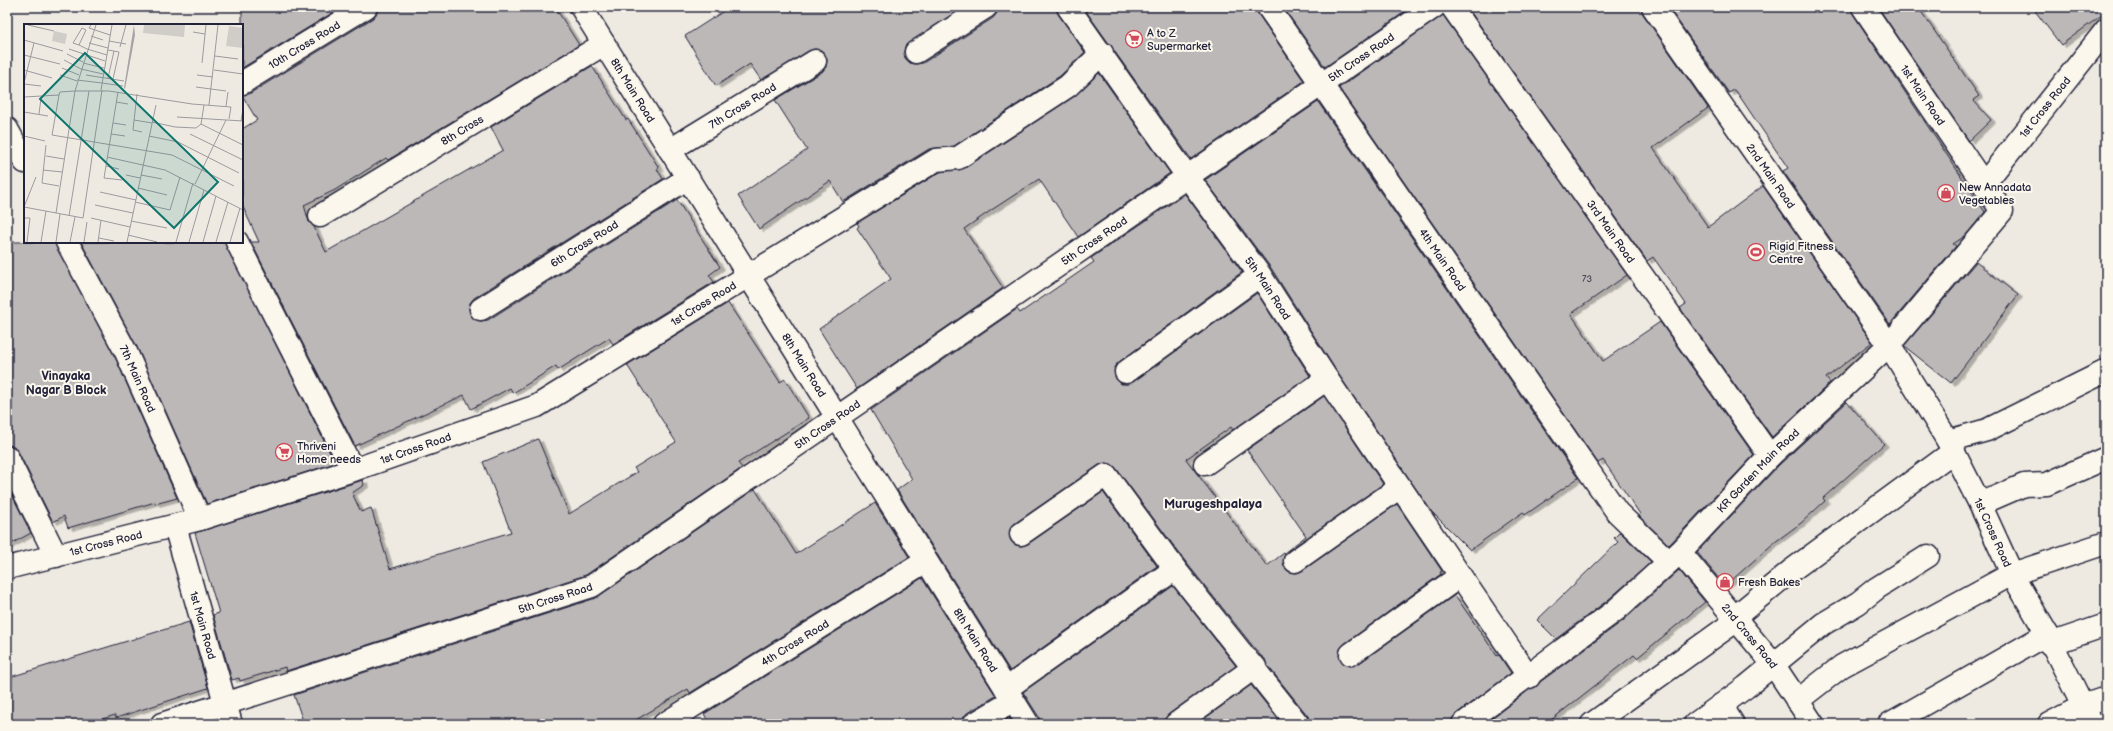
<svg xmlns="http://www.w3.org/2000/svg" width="2113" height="731" font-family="'Balsamiq Sans',sans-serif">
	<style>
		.building { fill: #bcb8b8; stroke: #22223b; filter: url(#shadow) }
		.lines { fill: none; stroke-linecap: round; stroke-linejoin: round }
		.minor-casing { stroke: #22223b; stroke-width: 25 }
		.minor { stroke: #fbf7ec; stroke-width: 22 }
		.labels { text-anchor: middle; stroke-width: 4; stroke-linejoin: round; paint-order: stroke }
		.number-label { font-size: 9px; fill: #48485a }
		.poi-label { font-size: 11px; fill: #22223b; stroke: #fbf7ec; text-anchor: start }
		.street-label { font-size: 11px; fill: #22223b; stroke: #fbf7ec }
		.neighbourhood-label { font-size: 12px; font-weight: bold; fill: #22223b; stroke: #fbf7ec }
		.quarter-label { font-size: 13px; font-weight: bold; fill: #22223b; stroke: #fbf7ec }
		.inset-road { fill: none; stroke: #9c9a9f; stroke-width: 1 }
		.view { fill: #0f766e; fill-opacity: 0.15; stroke: #0f766e; stroke-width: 2 }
		.inset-edge { fill: none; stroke: #22223b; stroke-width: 2 }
	</style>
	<defs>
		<filter id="shadow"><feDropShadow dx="4.5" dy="2.5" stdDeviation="0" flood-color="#0004"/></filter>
	</defs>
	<rect width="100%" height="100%" fill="#eeeae2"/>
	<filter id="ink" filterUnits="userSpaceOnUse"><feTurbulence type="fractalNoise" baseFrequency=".025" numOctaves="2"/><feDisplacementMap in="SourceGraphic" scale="8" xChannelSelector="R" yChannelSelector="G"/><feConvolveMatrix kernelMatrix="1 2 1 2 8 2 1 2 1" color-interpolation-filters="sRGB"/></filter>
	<g filter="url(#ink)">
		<path class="building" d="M 242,7 L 342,7 L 242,68 Z
			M 378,7 L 555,7 L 579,45 L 388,160 L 386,158 L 335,190 L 304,205 L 309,222 L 314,227 L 326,252 L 503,150 L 491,127 L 592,66 L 626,120 L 628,119 L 659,168 L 657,169 L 663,179 L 474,298 L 470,303 L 469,309 L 471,316 L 476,320 L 481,321 L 488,320 L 677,200 L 720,267 L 709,275 L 714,282 L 613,344 L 609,338 L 558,370 L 556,366 L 513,393 L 510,388 L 471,409 L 464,395 L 355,446 L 251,242 L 259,242 L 242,205 L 242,129 L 257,120 L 242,95 L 249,94 L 373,18 L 377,13 Z
			M 730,7 L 963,7 L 905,46 L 904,52 L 905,58 L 910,63 L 916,64 L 923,63 L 993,18 L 997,13 L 998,7 L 1056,7 L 1058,14 L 1085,52 L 1060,76 L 954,146 L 929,149 L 843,202 L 830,181 L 759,229 L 738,196 L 807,150 L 775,100 L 822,72 L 826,67 L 827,60 L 821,50 L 814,49 L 761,80 L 750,64 L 716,86 L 685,36 Z
			M 1083,7 L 1256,7 L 1258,14 L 1304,81 L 1191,159 Z
			M 1283,7 L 1412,7 L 1325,67 Z
			M 1467,7 L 1641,7 L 1643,14 L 1708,108 L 1653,148 L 1708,227 L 1763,186 L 1872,342 L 1826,378 L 1830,383 L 1772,437 L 1680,308 L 1686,304 L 1653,257 L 1647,261 Z
			M 1668,7 L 1851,7 L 1853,14 L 1985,212 L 1965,236 L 1953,244 L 1956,246 L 1890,324 L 1783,171 L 1788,168 L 1736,91 L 1734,90 L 1729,93 Z
			M 1878,7 L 1918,7 L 1979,96 L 1973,100 L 1991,120 L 1969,141 Z
			M 2032,7 L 2106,7 L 2106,12 L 2061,45 Z
			M 1443,15 L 1627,275 L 1571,314 L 1603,361 L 1660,322 L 1754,455 L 1669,545 L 1639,516 L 1640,514 L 1603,460 L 1598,463 L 1339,88 Z
			M 1099,73 L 1170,173 L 1078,237 L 1039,179 L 993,209 L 964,229 L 1003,288 L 857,389 L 819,329 L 891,279 L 857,228 L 859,226 L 857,223 L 940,172 L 965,168 L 1075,96 Z
			M 1318,102 L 1578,478 L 1525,515 L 1523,512 L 1470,550 L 1431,511 L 1337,372 L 1271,268 L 1205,180 Z
			M 1185,194 L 1242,272 L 1119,362 L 1114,367 L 1116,379 L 1121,384 L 1128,384 L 1133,382 L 1257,293 L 1310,376 L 1233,430 L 1231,427 L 1186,459 L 1267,566 L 1306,536 L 1247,450 L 1324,396 L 1383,484 L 1288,551 L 1284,556 L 1285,568 L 1290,572 L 1297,573 L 1302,571 L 1397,504 L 1442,571 L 1440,572 L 1441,574 L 1344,644 L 1340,649 L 1339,656 L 1346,665 L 1352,666 L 1358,664 L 1455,595 L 1497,656 L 1499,655 L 1511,673 L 1456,714 L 1451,724 L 1310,724 L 1308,716 L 1267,665 L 1265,659 L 1260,655 L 1185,561 L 1116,468 L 1111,464 L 1105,463 L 1099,465 L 1014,524 L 1010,529 L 1011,541 L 1016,545 L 1022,546 L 1028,544 L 1103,492 L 1157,566 L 1010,671 L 897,490 L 912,479 L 871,410 L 1017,309 L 1020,313 L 1094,262 L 1091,258 Z
			M 7,242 L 55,242 L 115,357 L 177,498 L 155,504 L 155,502 L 68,528 L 64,516 L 53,522 L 18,451 L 14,446 L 7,445 Z
			M 81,242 L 225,242 L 335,463 L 207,504 L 137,347 Z
			M 1976,262 L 2018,295 L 1951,383 L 1904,346 Z
			M 728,303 L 780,382 L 785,379 L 809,418 L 738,463 L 742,468 L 586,575 L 286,671 L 285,667 L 240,681 L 239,678 L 232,680 L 213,615 L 219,613 L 195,533 L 363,480 L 364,485 L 352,493 L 361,512 L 371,508 L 390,569 L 511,532 L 483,462 L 538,439 L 569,514 L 637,472 L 634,468 L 676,442 L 627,365 Z
			M 1847,402 L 1884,444 L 1823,498 L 1825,501 L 1801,523 L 1775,542 L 1725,586 L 1697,552 L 1779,465 Z
			M 7,485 L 31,533 L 7,546 Z
			M 755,489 L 796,554 L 875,503 L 909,557 L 690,693 L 688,689 L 629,724 L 304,724 L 294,695 L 596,598 Z
			M 1620,532 L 1651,562 L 1608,600 L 1556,639 L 1537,620 L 1618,542 L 1614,538 Z
			M 1679,570 L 1705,602 L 1637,658 L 1634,655 L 1546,724 L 1484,724 L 1530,689 L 1536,687 L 1540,682 L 1624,620 Z
			M 922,578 L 996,696 L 967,713 L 963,718 L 962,724 L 710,724 L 704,714 Z
			M 1173,586 L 1236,666 L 1169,714 L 1164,724 L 1040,724 L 1039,717 L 1023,692 Z
			M 189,622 L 208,688 L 116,718 L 115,715 L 87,724 L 7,724 L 7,678 Z
			M 1251,685 L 1282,724 L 1197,724 Z
			M 1009,718 L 1013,724 L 999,724 Z"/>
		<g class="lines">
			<g class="minor-casing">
				<g id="minor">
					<path id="s1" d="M 581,7 L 1028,724"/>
					<path id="s2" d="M 1068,7 L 1187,176 L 1260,275 L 1327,379 L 1529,677"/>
					<path id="s3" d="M 1268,7 L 1617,512 L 1669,562"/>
					<path id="s4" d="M 1452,7 L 1770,456"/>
					<path id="s5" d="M 1653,7 L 1889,345 L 1948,441 L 1980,504 L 2012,574 L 2047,634 L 2092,724"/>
					<path d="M 916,52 L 986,7"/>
					<path id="s6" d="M 242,83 L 366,7"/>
					<path d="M 7,129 L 25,162"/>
					<path id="s7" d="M 670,150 L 815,61"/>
					<path id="s8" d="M 1984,184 L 2106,30"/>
					<path id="s9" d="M 320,216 L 604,44"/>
					<path id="s10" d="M 67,242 L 126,352 L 200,519"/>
					<path d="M 237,242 L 353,470"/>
					<path id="s11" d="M 481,309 L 688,178"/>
					<path d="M 1126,372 L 1260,275"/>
					<path d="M 1948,441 L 1987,430 L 2106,371"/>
					<path d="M 7,457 L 56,556"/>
					<path d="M 1205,464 L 1327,379"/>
					<path d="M 1980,504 L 2024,485 L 2047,484 L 2106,458"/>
					<path id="s12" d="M 175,526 L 231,724"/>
					<path d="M 1021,534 L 1106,475 L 1175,569 L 1298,724"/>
					<path id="s13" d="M 1680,552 L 1773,664 L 1813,724"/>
					<path d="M 1295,561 L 1400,487"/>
					<path id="s14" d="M 7,568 L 200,519 L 353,470 L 537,406 L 936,160 L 958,158 L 1068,86 L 1102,53"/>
					<path d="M 1735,617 L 1792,570 L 1954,451"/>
					<path d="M 2050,644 L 2106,625"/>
					<path d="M 1351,654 L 1460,576"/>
					<path d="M 1006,689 L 1175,569"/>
					<path d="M 1797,701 L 1842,666 L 2012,574 L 2106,543"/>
					<path d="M 1721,705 L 1733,724"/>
					<path id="s15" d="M 162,724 L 592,586 L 1434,7"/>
					<path id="s16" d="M 664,724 L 926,561"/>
					<path d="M 974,724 L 1013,701"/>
					<path d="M 1176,724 L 1255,667"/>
					<path id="s17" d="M 1463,724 L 1616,610 L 1680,552 L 1770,456 L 1889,345 L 2002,211 L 1863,7"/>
					<path d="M 1592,724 L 1737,620"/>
					<path d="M 1695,724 L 1746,687 L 1823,624 L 1858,603 L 1877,588 L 1928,556"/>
					<path d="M 1889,724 L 2047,634"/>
					<path d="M 2049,724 L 2083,706 L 2106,698"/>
				</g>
			</g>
			<use href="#minor" class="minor"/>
		</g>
	</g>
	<defs>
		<g id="supermarket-ring" transform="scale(0.9)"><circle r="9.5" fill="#fbf7ec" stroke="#d1495b" stroke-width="1.5"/><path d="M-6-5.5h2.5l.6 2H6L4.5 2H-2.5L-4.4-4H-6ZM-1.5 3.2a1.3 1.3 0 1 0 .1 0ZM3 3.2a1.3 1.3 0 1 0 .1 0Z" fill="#d1495b"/></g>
		<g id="shop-ring" transform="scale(0.9)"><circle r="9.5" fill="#fbf7ec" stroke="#d1495b" stroke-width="1.5"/><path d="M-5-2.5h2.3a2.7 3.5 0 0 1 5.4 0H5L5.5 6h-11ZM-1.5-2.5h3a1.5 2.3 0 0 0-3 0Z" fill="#d1495b"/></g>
		<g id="stadium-ring" transform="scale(0.9)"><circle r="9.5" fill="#fbf7ec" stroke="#d1495b" stroke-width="1.5"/><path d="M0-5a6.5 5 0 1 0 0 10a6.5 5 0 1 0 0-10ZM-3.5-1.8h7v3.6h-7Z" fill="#d1495b"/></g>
	</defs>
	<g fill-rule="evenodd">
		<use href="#supermarket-ring" x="1134" y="39"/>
		<use href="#shop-ring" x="1946" y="193"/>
		<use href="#stadium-ring" x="1756" y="252"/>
		<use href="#supermarket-ring" x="284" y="452"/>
		<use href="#shop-ring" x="1725" y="582"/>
	</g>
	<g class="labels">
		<g class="number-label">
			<text x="1587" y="282">73</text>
		</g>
		<g class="poi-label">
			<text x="1147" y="37">A to Z<tspan x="1147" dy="13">Supermarket</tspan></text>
			<text x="1959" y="191">New Annadata<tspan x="1959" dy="13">Vegetables</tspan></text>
			<text x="1769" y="250">Rigid Fitness<tspan x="1769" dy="13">Centre</tspan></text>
			<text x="297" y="450">Thriveni<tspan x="297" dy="13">Home needs</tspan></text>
			<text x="1738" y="586">Fresh Bakes</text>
		</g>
		<g class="street-label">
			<text dy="4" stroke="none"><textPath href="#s6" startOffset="73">10th Cross Road</textPath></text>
			<text dy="4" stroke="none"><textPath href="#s15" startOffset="1385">5th Cross Road</textPath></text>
			<text dy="4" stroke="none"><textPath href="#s1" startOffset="98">8th Main Road</textPath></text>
			<text transform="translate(1923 95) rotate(56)" y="4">1st Main Road</text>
			<text dy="4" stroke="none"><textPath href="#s7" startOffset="85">7th Cross Road</textPath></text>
			<text dy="4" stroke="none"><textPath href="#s8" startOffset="98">1st Cross Road</textPath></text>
			<text dy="4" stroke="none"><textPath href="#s9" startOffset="166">8th Cross</textPath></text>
			<text dy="4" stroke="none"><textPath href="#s5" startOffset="206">2nd Main Road</textPath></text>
			<text dy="4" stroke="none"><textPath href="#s4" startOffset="275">3rd Main Road</textPath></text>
			<text dy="4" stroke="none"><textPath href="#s15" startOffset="1061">5th Cross Road</textPath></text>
			<text dy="4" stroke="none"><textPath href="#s11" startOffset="122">6th Cross Road</textPath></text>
			<text dy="4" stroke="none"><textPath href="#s3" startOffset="307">4th Main Road</textPath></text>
			<text dy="4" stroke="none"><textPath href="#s2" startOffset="345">5th Main Road</textPath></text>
			<text dy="4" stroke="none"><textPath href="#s14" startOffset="750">1st Cross Road</textPath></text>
			<text dy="4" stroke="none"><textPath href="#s1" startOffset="422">8th Main Road</textPath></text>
			<text dy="4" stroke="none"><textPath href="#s10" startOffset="154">7th Main Road</textPath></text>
			<text dy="4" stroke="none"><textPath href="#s15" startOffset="737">5th Cross Road</textPath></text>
			<text dy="4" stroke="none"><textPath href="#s14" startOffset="426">1st Cross Road</textPath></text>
			<text dy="4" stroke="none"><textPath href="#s17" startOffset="390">KR Garden Main Road</textPath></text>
			<text dy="4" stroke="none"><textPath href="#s5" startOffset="627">1st Cross Road</textPath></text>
			<text dy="4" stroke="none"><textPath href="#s14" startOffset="102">1st Cross Road</textPath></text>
			<text dy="4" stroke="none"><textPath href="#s15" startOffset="413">5th Cross Road</textPath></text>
			<text dy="4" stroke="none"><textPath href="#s12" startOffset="103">1st Main Road</textPath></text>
			<text dy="4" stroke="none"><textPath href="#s13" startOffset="109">2nd Cross Road</textPath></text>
			<text dy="4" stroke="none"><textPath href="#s1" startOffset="746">8th Main Road</textPath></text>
			<text dy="4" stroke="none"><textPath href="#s16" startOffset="154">4th Cross Road</textPath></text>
		</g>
		<g class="neighbourhood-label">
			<text x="66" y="380">Vinayaka<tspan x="66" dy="14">Nagar B Block</tspan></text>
		</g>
		<g class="quarter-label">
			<text x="1213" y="508">Murugeshpalaya</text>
		</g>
	</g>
	<g transform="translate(24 24)">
		<rect width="219" height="219" fill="#eeeae2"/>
		<path d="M 120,1 L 161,1 L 160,13 L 119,9 ZM 205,2 L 219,4 L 219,24 L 202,22 ZM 30,7 L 43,10 L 41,20 L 28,17 Z" fill="#d0cdc9"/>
		<path d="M 110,1 L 111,11 L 101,65 L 100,64 Z" fill="#a6a3a7"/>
		<path class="inset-road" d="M 4,1 L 30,7M 67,1 L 65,4 L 86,11M 169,8 L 181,10M 67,12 L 79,16M 0,16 L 39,27M 85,17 L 102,20M 65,19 L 84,24M 55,21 L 62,6 L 58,4 L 49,19 L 55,21 L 63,25 L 83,31M 96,23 L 102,1M 45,25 L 81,37M 84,26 L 95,28 L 89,55M 43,30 L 59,38M 0,31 L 36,40M 191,32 L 214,35M 40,36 L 57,45 L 79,50M 59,39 L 80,44M 178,39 L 182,1M 38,44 L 55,51M 0,46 L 28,54M 190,46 L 219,50M 36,51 L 53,57M 62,51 L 100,57M 173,51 L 189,53M 84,54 L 90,27M 53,56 L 78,59M 0,59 L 10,19M 78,59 L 99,62M 0,60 L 17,62M 172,63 L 202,67M 77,66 L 88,1M 94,68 L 80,154 L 98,156M 113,70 L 109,106 L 118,108M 35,71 L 28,111 L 148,131 L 210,162M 35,71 L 36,68 L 51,67 L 85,67 L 168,80 L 207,83 L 205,95M 0,73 L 35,71M 92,78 L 104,80M 185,81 L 194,1M 202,82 L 204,68M 0,88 L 24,92M 15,90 L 17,74M 153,93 L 219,97M 110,96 L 128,99M 217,97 L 219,85M 128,98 L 151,103 L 172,104 L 177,100 L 180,81M 89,99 L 102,101M 177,100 L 219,121M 87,110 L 101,112M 166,110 L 219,136M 0,112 L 21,117M 125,112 L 154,118 L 215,149M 22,121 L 18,159 L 35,162M 22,132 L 40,135M 83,133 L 141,146 L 219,186M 82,142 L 95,145M 19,146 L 38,148M 102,151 L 116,154M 117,151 L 138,155M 171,160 L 202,96M 114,164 L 143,171M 76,168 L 112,176M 111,178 L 146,186 L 156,153M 71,181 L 109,189M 0,183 L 59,194 L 78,66M 0,183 L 12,153M 32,189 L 51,67 L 72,1M 45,192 L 65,67M 0,194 L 6,194 L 3,218M 67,194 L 106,203M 107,197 L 143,204M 104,211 L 133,218M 75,214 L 90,217M 17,218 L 22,187M 32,218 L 36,190M 46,218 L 51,193M 60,218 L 63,198M 74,218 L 77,196M 103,218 L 132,81M 152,218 L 169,159M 165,218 L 180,166M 179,218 L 192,172M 192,218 L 204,178M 206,218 L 216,184"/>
		<path class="view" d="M 61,29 L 194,158 L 150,204 L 16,75 Z"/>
		<rect width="219" height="219" class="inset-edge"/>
	</g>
	<rect width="2113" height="731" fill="none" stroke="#fbf7ec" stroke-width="24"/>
	<rect x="12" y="12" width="2089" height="707" fill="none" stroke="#22223b" stroke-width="1.5" filter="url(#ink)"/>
</svg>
